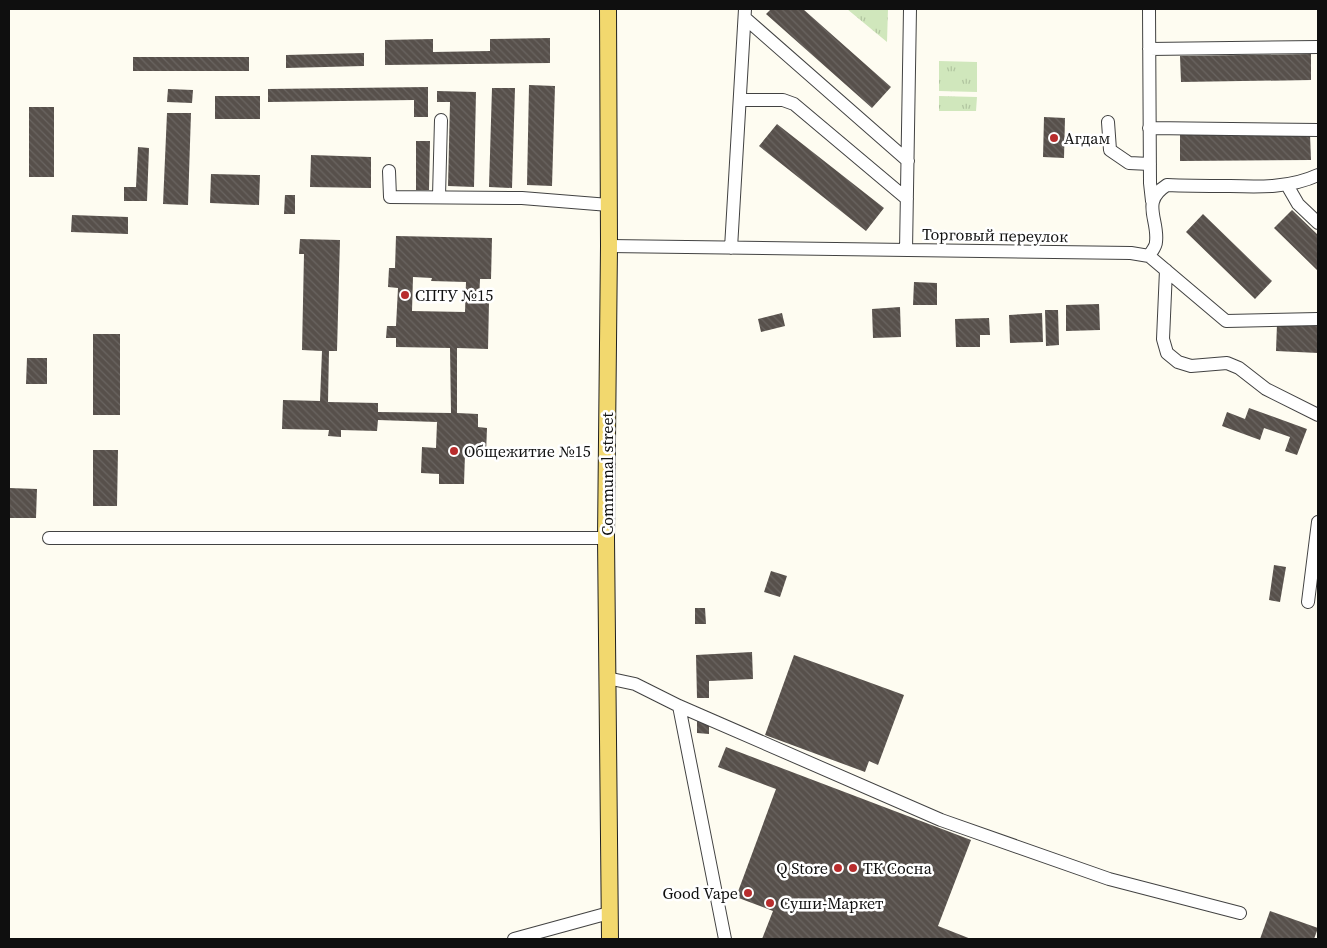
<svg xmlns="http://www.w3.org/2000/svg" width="1327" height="948" font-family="'Source Serif 4',serif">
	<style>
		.park { fill: url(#park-tufts) }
		.building { fill: url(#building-back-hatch); fill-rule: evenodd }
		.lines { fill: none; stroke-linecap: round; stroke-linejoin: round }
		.minor-casing { stroke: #424242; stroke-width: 14 }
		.major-casing { stroke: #202020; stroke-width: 18 }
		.minor { stroke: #fff; stroke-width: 12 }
		.major { stroke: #f2d86e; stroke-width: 16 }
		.poi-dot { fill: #b82d2d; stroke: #fff; stroke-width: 2 }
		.labels { text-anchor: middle; stroke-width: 5; stroke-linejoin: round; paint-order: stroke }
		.poi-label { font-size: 16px; fill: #0f0f0f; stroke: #fff; text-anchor: start }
		.street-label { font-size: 16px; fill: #0f0f0f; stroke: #fff }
	</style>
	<defs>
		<pattern id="park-tufts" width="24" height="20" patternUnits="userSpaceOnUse" patternTransform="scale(1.25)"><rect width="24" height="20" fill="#d0e7bc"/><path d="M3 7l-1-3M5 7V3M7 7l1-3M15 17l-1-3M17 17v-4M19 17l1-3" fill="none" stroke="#b1c5a0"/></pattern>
		<pattern id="building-back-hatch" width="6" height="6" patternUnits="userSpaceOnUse" patternTransform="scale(1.25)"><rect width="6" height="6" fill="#57504b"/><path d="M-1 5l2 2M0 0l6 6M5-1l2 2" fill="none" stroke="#6a6561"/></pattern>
	</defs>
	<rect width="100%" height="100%" fill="#fefcf1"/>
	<path class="park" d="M 847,9 L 888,9 L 887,42 Z
		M 939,61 L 977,62 L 977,92 L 939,91 Z
		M 939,96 L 977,97 L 976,111 L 939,111 Z"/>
	<path class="building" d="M 771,9 L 803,9 L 891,87 L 872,108 L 766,14 Z
		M 550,38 L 550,63 L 385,65 L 385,40 L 433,39 L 433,52 L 490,51 L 490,39 Z
		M 364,53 L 364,66 L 286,68 L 286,55 Z
		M 1311,54 L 1311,80 L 1181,82 L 1180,56 Z
		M 133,57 L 249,57 L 249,71 L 133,71 Z
		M 529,85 L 555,86 L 552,186 L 527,185 Z
		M 428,87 L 428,117 L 414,117 L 414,100 L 268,102 L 268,89 Z
		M 492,88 L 515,88 L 512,188 L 489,187 Z
		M 168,89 L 193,90 L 192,103 L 167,102 Z
		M 437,91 L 476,92 L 474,187 L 448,186 L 450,102 L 437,102 Z
		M 215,96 L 260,96 L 260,119 L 215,119 Z
		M 29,107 L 54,107 L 54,177 L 29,177 Z
		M 167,113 L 191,113 L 188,205 L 163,204 Z
		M 1044,117 L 1065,118 L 1064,158 L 1043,157 Z
		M 777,124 L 884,208 L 866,231 L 759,146 Z
		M 1310,134 L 1311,160 L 1180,161 L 1180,135 Z
		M 416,141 L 430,141 L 429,190 L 416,190 Z
		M 138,147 L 149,148 L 147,201 L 124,201 L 124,187 L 136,187 Z
		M 311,155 L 371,157 L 371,188 L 310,187 Z
		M 211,174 L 260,175 L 259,205 L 210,203 Z
		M 285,195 L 295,195 L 295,214 L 284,214 Z
		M 1292,210 L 1318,235 L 1318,271 L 1274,228 Z
		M 1203,214 L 1272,281 L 1255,299 L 1186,232 Z
		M 72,215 L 128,217 L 128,234 L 71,232 Z
		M 396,236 L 492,238 L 491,279 L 480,279 L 479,302 L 489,302 L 488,349 L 457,348 L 457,413 L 478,414 L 478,427 L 487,428 L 486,454 L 465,454 L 464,484 L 439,484 L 439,474 L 421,473 L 422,447 L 436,448 L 437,422 L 378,420 L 377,431 L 341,430 L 341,437 L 328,436 L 329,430 L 282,429 L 283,400 L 320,401 L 322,351 L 302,350 L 304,254 L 299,254 L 300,239 L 340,240 L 337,351 L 329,351 L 328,402 L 378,403 L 378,412 L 451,413 L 450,348 L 396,347 L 396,338 L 386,338 L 387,326 L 396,326 L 398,288 L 388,287 L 389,268 L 395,268 ZM 413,277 L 432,278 L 431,281 L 466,282 L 465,312 L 412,311 Z
		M 914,282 L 937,283 L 937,305 L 913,305 Z
		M 1099,304 L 1100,330 L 1066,331 L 1066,305 Z
		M 900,307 L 901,337 L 873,338 L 872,309 Z
		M 1045,310 L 1058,310 L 1059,345 L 1046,346 Z
		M 782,313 L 785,326 L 761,332 L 758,319 Z
		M 1042,313 L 1043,342 L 1010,343 L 1009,315 Z
		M 989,318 L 990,335 L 980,335 L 980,347 L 956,347 L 955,319 Z
		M 1277,324 L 1318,325 L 1318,353 L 1276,351 Z
		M 93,334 L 120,334 L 120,415 L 93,415 Z
		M 27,358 L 47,358 L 47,384 L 26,384 Z
		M 1249,408 L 1307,429 L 1297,455 L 1285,451 L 1290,437 L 1264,428 L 1260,440 L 1222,426 L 1227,412 L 1245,419 Z
		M 93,450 L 118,450 L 117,506 L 93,506 Z
		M 9,488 L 37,489 L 36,518 L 9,518 Z
		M 1274,565 L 1286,567 L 1280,602 L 1269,600 Z
		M 771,571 L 787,576 L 780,597 L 764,592 Z
		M 695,608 L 705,608 L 706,624 L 695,624 Z
		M 752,652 L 753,679 L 709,681 L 709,698 L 697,698 L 696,655 Z
		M 794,655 L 904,695 L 878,765 L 869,761 L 865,772 L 765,735 Z
		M 697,716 L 709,716 L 709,734 L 697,733 Z
		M 726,747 L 971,840 L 938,926 L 971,939 L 762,939 L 773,911 L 736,897 L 776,789 L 718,767 Z
		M 1270,911 L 1318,928 L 1314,939 L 1260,939 Z"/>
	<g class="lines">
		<g class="minor-casing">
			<path id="minor" d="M 1149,9 L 1150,183 L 1152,201
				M 745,18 L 908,161
				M 1149,49 L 1318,47
				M 740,100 L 783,100 L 794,104 L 907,199
				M 1108,122 L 1110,150 L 1129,163 L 1150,164
				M 1149,128 L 1318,130
				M 389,171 L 390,197 L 522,198 L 609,205
				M 1287,185 L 1298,204 L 1318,223
				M 439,196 L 441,120
				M 609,246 L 1131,253 L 1149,256 C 1151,252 1156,247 1156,242 C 1159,219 1140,202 1167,185 C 1188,186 1209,186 1230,186 C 1260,187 1290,188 1318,175
				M 731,248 L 745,9
				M 906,250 L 910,9
				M 1149,256 L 1226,321 L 1318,319
				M 1166,270 L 1163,339 L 1167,353 L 1178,362 L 1191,366 L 1227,363 L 1239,368 L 1266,389 L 1318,415
				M 49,538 L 606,538
				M 1308,602 L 1318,522
				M 607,678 L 635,684 L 679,706 L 941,820 L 1109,879 L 1240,913
				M 679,706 L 725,939
				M 514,939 L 609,913"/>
		</g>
		<g class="major-casing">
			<path id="major" d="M 608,9 L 609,246 L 606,538 L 610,939"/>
		</g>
		<use href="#minor" class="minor"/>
		<use href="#major" class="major"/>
	</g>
	<g class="poi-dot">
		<circle cx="1054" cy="138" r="5"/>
		<circle cx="405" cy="295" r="5"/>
		<circle cx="454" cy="451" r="5"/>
		<circle cx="838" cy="868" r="5"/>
		<circle cx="853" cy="868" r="5"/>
		<circle cx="748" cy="893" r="5"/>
		<circle cx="770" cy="903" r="5"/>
	</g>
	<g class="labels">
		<g class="poi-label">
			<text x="1064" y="144">Агдам</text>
			<text x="415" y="301">СПТУ №15</text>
			<text x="464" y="457">Общежитие №15</text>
			<text x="828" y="874" text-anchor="end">Q Store</text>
			<text x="863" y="874">ТК Сосна</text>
			<text x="738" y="899" text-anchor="end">Good Vape</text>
			<text x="780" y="909">Суши-Маркет</text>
		</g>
		<g class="street-label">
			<text transform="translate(995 235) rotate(1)" y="6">Торговый переулок</text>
			<text transform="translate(607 474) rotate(-90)" y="6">Communal street</text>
		</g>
	</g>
	<rect width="1327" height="948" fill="none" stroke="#0f0f0f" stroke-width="20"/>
</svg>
